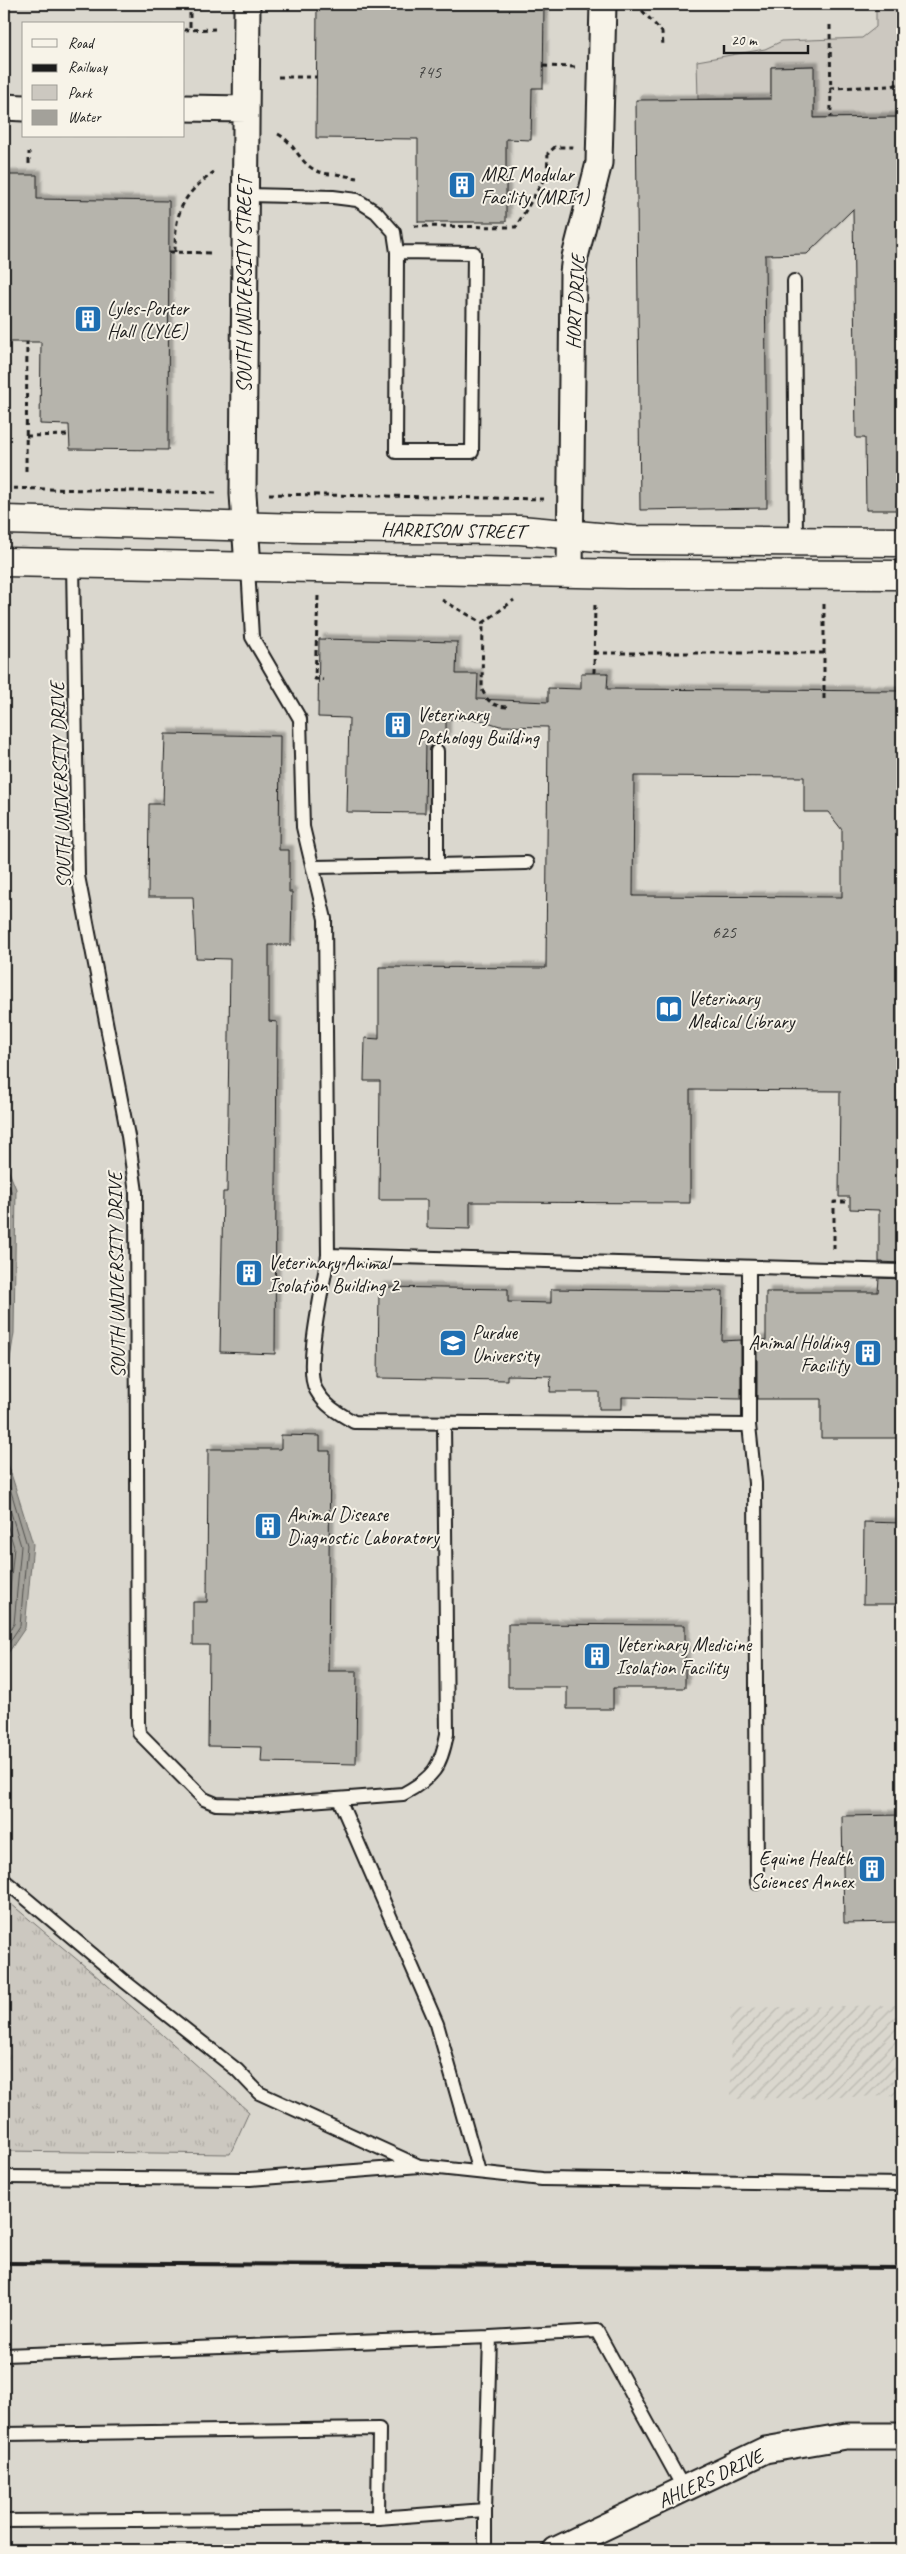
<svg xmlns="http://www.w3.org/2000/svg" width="906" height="2554" font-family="Caveat,sans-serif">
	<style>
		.built { fill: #dad7ce; fill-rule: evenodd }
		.industrial { fill: url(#industrial-furrows) }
		.grass { fill: url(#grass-tufts); stroke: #74726e }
		.park { fill: #ccc8c0; stroke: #74726e }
		.water { fill: #a3a19a; stroke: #6d6c68 }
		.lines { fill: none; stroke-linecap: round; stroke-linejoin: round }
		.shore { stroke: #52514e; stroke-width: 1 }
		.building { fill: #b6b4ac; stroke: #1c1c1c; fill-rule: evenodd; filter: url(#shadow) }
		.service-casing { stroke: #1c1c1c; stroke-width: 16 }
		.minor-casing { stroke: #1c1c1c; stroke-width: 29 }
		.secondary-casing { stroke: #1c1c1c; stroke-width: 31 }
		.path { stroke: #1c1c1c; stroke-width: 3; stroke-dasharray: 5 4; stroke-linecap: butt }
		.service { stroke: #f7f3e8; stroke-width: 12 }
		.minor { stroke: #f7f3e8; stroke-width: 25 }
		.secondary { stroke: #f7f3e8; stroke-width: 28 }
		.rail { stroke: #1c1c1c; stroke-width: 4 }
		.labels { text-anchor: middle; stroke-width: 4; stroke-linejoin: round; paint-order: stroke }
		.number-label { font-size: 18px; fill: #424240 }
		.poi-label { font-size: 20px; fill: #1c1c1c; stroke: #f7f3e8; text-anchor: start }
		.street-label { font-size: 20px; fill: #1c1c1c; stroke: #f7f3e8 }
	</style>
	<defs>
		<pattern id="industrial-furrows" width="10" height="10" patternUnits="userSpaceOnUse" patternTransform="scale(1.25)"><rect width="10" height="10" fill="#dad7ce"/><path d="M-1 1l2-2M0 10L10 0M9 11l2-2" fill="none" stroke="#bab8b0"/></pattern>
		<pattern id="grass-tufts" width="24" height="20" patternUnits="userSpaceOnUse" patternTransform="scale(1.25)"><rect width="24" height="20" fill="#ccc8c0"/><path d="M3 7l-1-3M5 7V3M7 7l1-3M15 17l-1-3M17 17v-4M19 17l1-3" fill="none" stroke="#afaba4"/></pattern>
		<filter id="shadow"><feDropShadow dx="4.5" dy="-4.5" stdDeviation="1" flood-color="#0004"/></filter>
	</defs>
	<rect width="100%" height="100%" fill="#eae6dc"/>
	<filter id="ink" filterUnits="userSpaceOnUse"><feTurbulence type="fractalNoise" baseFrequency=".02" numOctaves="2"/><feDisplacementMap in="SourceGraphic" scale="10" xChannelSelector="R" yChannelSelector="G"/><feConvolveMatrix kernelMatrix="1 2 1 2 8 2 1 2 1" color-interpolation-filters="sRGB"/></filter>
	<g filter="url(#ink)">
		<path class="built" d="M 4,4 L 902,4 L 902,2550 L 4,2550 ZM 24,24 L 184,24 L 184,136 L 24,136 Z"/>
		<path class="industrial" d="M 902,2005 L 902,2096 L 731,2099 L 730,2008 Z"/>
		<path class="grass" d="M 4,1898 L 106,1984 L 249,2112 L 230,2154 L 4,2151 Z"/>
		<path class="park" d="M 876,4 L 902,4 L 902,117 L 805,118 L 814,115 L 813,66 L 771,67 L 771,98 L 698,99 L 697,61 L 765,49 L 782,41 L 862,38 L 876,27 Z"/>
		<path class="water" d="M 4,1159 L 16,1189 L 14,1333 L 4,1397 Z
			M 4,1451 L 33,1544 L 25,1628 L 4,1659 Z"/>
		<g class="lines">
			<path class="shore" d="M 4,1173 L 11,1191 L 9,1332 L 4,1365
				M 4,1190 L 4,1244
				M 4,1468 L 27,1545 L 20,1626 L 4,1650
				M 4,1489 L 21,1546 L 14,1624 L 4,1639
				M 4,1514 L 14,1547 L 7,1621 L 4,1626"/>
		</g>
		<path class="building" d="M 317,4 L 544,4 L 543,88 L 532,88 L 531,140 L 506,139 L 506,222 L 418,222 L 418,139 L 316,138 Z
			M 814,66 L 814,118 L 902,117 L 902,510 L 866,510 L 865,438 L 856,438 L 853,209 L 807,254 L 765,255 L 767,508 L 640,510 L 636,100 L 771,99 L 771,67 Z
			M 4,175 L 37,175 L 37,199 L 169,201 L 168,450 L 70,449 L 69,425 L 40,424 L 41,342 L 8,342 L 8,297 L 4,297 Z
			M 319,639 L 457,642 L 456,674 L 478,674 L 477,699 L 548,702 L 548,688 L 581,689 L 581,673 L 608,673 L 607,689 L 902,691 L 902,1263 L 879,1262 L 879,1210 L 850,1209 L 850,1197 L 839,1197 L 840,1091 L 690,1090 L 690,1203 L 470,1202 L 470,1229 L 427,1228 L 427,1200 L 379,1200 L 380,1081 L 364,1081 L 365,1038 L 379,1039 L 379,967 L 546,968 L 548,727 L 500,726 L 481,720 L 446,719 L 446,740 L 426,740 L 425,813 L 347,812 L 349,718 L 318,717 ZM 634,776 L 804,777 L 804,812 L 828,812 L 842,830 L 842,897 L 633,896 Z
			M 165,734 L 280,736 L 279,850 L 289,850 L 289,892 L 292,892 L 291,945 L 269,945 L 269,1021 L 277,1022 L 275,1354 L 220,1352 L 223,1192 L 227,1192 L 230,959 L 196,958 L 193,897 L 148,897 L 149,804 L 163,804 Z
			M 879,1278 L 902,1279 L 902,1438 L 821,1438 L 821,1399 L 757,1399 L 757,1340 L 766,1340 L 766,1292 L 878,1292 Z
			M 379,1287 L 508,1289 L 508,1302 L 551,1303 L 551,1289 L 723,1291 L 722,1341 L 741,1340 L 741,1399 L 622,1397 L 622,1409 L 599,1409 L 599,1392 L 550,1392 L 551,1376 L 507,1375 L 507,1380 L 378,1378 Z
			M 281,1435 L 320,1436 L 320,1451 L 330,1451 L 328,1671 L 357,1671 L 356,1764 L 261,1762 L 262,1747 L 208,1746 L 209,1645 L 193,1645 L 193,1602 L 207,1602 L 208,1449 L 281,1449 Z
			M 864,1522 L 902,1523 L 902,1604 L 863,1604 Z
			M 508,1624 L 685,1625 L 685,1688 L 613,1688 L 613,1709 L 567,1709 L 567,1687 L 508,1687 Z
			M 902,1815 L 902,1922 L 844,1923 L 842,1816 Z"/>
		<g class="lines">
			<g class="service-casing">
				<path id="service" d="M 244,195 L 333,197 L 357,200 L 376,212 L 394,232 L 397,252 L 396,452 L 472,452 L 474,253 L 397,252
					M 794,281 L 796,541
					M 73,563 L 78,876 L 128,1136 L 136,1192 L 138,1723 L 139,1733 L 204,1799 L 216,1804 L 256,1805 L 403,1794 C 433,1778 441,1767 447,1734 L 444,1423
					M 248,567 L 252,637 L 300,719 L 303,827 L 325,919 L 328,1255 L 902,1271
					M 437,865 L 527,863
					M 313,867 L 437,865 L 437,751
					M 328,1255 C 324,1284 303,1367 316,1390 C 325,1406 338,1413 354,1422 L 749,1425 L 749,1267
					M 749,1425 L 755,1483 L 757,1883
					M 339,1799 L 437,2024 L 479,2172
					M 4,1880 L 124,1981 L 237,2070 L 259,2093 L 417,2165
					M 4,2177 L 250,2179 L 420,2166 L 542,2179 L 902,2184
					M 490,2337 L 597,2331 L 684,2489
					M 4,2355 L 490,2337 L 485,2510
					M 4,2434 L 379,2429 L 378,2518
					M 4,2521 L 378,2518 L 485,2510 L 485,2550"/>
			</g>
			<g class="minor-casing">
				<path id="minor" d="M 247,4 L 243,494 L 248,567
					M 4,107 L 24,108
					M 184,108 L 246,109
					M 570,573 L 573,273 L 575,257 L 599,163 L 603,4
					M 556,2550 L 765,2450 L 846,2436 L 902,2436"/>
			</g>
			<g class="secondary-casing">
				<path id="secondary" d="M 4,520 L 302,528 L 520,530 L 632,540 L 902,542
					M 4,562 L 627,574 L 902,575"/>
			</g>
			<path class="path" d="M 190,4 L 190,30
				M 636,4 L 662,32 L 663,46
				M 830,25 L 831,117
				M 184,30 L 215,29
				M 543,66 L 575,67
				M 278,77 L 316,77
				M 830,88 L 892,86 L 902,83
				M 278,134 C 299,145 300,172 330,174
				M 29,164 L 29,152
				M 336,174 L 357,178
				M 414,226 L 516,227 L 547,174 L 548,153 L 555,147 L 574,147
				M 169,252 L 213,253
				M 175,252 C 175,212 181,196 214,172
				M 26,436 L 70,435
				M 26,471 L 27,342
				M 4,488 L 218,493
				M 269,494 L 545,499
				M 318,596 L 315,679 L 323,680
				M 442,600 L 483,623
				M 594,653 L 824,653
				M 594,673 L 595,601
				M 824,699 L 824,602
				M 507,707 C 493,706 487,702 482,689 L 483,623 L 514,600
				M 834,1249 L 834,1202 L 850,1202"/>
			<use href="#service" class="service"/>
			<use href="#minor" class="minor"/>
			<use href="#secondary" class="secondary"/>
			<path class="rail" d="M 4,2263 L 902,2268"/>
		</g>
	</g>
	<defs>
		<g id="building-square" transform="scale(1.4375)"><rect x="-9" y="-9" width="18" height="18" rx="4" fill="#1f6fb2" stroke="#f7f3e8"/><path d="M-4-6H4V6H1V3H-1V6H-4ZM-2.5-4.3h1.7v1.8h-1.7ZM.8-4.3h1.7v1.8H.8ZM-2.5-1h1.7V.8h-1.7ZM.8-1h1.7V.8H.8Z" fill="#fff"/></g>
		<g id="library-square" transform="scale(1.4375)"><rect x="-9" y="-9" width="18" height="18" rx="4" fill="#1f6fb2" stroke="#f7f3e8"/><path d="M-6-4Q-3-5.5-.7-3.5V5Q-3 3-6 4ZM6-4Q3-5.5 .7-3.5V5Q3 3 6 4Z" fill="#fff"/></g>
		<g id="university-square" transform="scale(1.4375)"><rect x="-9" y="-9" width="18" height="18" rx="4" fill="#1f6fb2" stroke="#f7f3e8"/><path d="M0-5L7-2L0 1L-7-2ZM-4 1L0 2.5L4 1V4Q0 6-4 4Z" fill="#fff"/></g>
	</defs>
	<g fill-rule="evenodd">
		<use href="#building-square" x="462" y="185"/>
		<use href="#building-square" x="88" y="319"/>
		<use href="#building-square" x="398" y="725"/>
		<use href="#library-square" x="669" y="1009"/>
		<use href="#building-square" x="249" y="1273"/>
		<use href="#university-square" x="453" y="1343"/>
		<use href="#building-square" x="868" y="1353"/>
		<use href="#building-square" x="268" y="1526"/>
		<use href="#building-square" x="597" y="1656"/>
		<use href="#building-square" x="872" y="1869"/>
	</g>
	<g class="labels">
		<g class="number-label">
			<text x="429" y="78">745</text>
			<text x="724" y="938">625</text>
		</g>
		<g class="poi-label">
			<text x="481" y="181">MRI Modular<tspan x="481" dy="23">Facility (MRI1)</tspan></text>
			<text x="107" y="315">Lyles-Porter<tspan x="107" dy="23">Hall (LYLE)</tspan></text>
			<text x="417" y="721">Veterinary<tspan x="417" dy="23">Pathology Building</tspan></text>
			<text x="688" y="1005">Veterinary<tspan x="688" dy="23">Medical Library</tspan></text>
			<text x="268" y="1269">Veterinary Animal<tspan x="268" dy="23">Isolation Building 2</tspan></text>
			<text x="472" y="1339">Purdue<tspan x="472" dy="23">University</tspan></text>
			<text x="849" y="1349" text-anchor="end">Animal Holding<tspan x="849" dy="23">Facility</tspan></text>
			<text x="287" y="1521">Animal Disease<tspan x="287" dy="23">Diagnostic Laboratory</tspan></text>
			<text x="616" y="1651">Veterinary Medicine<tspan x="616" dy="23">Isolation Facility</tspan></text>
			<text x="853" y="1865" text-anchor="end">Equine Health<tspan x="853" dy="23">Sciences Annex</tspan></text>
		</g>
		<g class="street-label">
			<text transform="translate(244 285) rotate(-90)" y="7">SOUTH UNIVERSITY STREET</text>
			<text transform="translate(575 302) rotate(-87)" y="7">HORT DRIVE</text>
			<text transform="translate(453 530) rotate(1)" y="7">HARRISON STREET</text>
			<text transform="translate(60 785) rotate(-92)" y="7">SOUTH UNIVERSITY DRIVE</text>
			<text transform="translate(116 1275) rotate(-91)" y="7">SOUTH UNIVERSITY DRIVE</text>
			<text transform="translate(710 2478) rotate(-25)" y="7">AHLERS DRIVE</text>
		</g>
	</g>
	<rect width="906" height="2554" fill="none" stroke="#f7f3e8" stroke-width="20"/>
	<rect x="10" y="10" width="886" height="2534" fill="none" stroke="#1c1c1c" stroke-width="2" filter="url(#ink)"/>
	<rect x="22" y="22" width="162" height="115" fill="#f7f3e8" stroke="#9f9d96"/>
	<rect x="32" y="39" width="25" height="8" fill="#f7f3e8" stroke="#9f9d96"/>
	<text x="68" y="48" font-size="15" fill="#1c1c1c">Road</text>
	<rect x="32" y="64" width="25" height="8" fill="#1c1c1c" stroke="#9f9d96"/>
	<text x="68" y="72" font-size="15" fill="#1c1c1c">Railway</text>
	<rect x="32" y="85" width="25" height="15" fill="#ccc8c0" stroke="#9f9d96"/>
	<text x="68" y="98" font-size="15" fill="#1c1c1c">Park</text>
	<rect x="32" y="110" width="25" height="15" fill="#a3a19a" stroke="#9f9d96"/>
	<text x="68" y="122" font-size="15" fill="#1c1c1c">Water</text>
	<path d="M724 45v8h84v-8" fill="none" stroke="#1c1c1c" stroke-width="2.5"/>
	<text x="731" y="45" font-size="15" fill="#1c1c1c" stroke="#f7f3e8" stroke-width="4" paint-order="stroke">20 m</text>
</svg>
